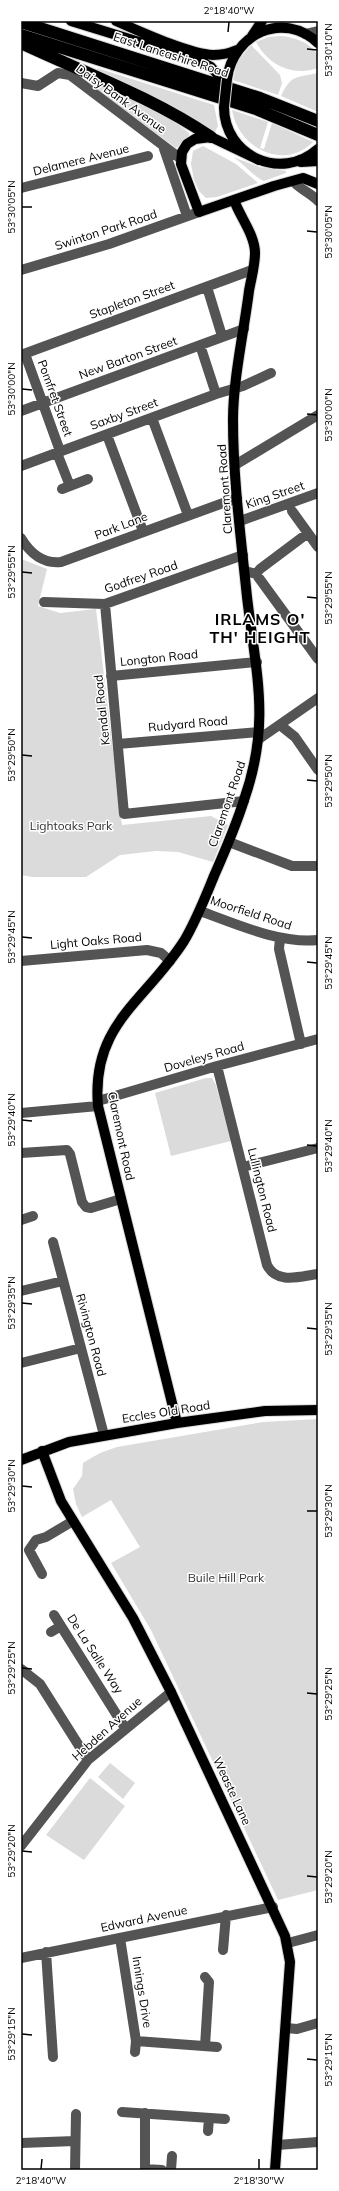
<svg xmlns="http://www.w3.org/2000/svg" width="339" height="2191" font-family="Mulish,sans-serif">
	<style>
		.green { fill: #dbdbdb }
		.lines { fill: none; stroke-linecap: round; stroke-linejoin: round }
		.major-casing { stroke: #dbdbdb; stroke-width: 12 }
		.highway-casing { stroke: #dbdbdb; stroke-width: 14 }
		.minor { stroke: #545454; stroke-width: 10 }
		.major { stroke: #000; stroke-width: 10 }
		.highway { stroke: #000; stroke-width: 12 }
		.major-bridge-casing { stroke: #dbdbdb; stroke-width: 12; stroke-linecap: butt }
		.major-bridge { stroke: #000; stroke-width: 10 }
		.ticks { fill: none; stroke: #000; stroke-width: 1.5 }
		.labels { text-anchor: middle; stroke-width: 3; stroke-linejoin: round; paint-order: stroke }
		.street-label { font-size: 12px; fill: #000; stroke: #fff }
		.park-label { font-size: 12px; fill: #323232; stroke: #fff }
		.district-label { font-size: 16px; font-weight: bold; letter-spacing: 1px; fill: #000; stroke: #fff }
		.neatline { fill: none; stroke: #000; stroke-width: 1.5 }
		.ticks-label { font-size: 10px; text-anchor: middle; fill: #000 }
	</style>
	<rect width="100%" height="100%" fill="#fff"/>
	<path class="green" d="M 281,36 C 294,37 312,43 317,55 C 319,59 318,65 318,68 C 293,77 268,65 256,42 L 268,37 Z
		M 251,45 L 280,75 L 282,83 L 278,95 L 233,80 L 237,62 Z
		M 97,68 L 214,105 L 218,126 L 214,134 L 98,70 Z
		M 72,71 C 113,87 155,105 189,133 L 189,136 L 176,148 Z
		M 318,73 L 318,112 L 281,96 C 291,74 297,78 318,73 Z
		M 232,110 L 268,122 L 260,148 L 264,149 L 272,123 L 313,142 C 283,172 238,147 232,110 Z
		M 203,146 L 236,164 L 258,183 L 217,197 L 206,198 L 199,191 L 194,180 L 191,164 L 193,151 Z
		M 233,157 L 259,167 L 286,171 L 286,173 L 264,181 C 253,176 244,164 233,157 Z
		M 24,560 L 47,569 L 38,606 L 60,613 L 96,609 L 122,825 L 211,816 L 228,825 L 213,862 L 178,852 L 156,851 L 120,855 L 86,877 L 32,877 L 21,875 L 21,561 Z
		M 206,1078 L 212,1078 L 216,1085 L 231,1141 L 171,1156 L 155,1093 Z
		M 318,1419 L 318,1890 L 278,1900 L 151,1630 L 111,1563 L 140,1547 L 111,1500 L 82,1517 L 76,1504 L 73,1489 L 82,1476 L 83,1463 L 86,1461 L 100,1453 L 117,1447 L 263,1422 Z
		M 110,1763 L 135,1783 L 123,1799 L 98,1777 Z
		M 90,1778 L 125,1806 L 84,1860 L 46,1835 Z"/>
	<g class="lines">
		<g class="major-casing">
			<path id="major" d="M 71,21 L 198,60 L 211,67 L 219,76
				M 116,21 C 139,31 189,54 213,55 C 222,55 230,53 237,50
				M 252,36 L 262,21
				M 227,79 C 233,34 283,10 318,43
				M 224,107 C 224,156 281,182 318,149
				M 259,160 L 211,137 L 195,139 L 187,144 L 182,152 L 181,164 L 199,212 L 274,186 L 303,178 L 318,184
				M 177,1423 L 98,1106 C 91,1024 145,1002 184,941 C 196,921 205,898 214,876 C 225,851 236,826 244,800 C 271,723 256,674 247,597 C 241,538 233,479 233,420 C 233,380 244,331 249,291 C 251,279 255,266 255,253 C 255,235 240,217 234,200
				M 42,1451 L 61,1501 L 133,1618 L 171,1692 L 285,1936 L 290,1962 L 275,2170
				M 21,1460 L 69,1442 L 177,1423 L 265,1411 L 318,1410"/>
		</g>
		<g class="highway-casing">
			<path id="highway" d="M 21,22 L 260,98 L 318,121
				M 21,35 L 256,109 L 318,135
				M 21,43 C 85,73 152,97 211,137
				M 301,161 L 318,160"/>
		</g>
		<path class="minor" d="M 305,34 L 318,31
			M 21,83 L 38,86 L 58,73 L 70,75 L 181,159
			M 163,146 L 187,216
			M 294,182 C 301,190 311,193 318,201
			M 21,188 L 148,156
			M 21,270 L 109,244 L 199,212
			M 207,287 L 222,336
			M 200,345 L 216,394
			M 25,354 L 60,451
			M 21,355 L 252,270
			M 21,411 L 244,329
			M 152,418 L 188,515
			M 107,435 L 143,531
			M 57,453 L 70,486
			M 235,465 L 318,415
			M 21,466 L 216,394 L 243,386 L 271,373
			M 62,489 L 88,479
			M 292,511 L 318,547
			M 240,521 L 318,493
			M 21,538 C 30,553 43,564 61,562 L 237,498
			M 245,571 L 256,574 L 318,659
			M 256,574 L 260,569 L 308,533
			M 44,602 L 105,604 L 243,555
			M 105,604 L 124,814 L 244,801
			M 111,676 L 257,662
			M 280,725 L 295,737 L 318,770
			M 259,739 L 318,698
			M 118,744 L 260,732
			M 229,842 L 292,866 L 318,866
			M 200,911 C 236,924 280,944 318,940
			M 280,938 L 279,949 L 301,1044
			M 21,961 L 147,950 L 161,953 L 170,961
			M 217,1066 L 267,1265 C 277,1285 301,1276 318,1274
			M 98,1101 L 217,1066 L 318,1039
			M 21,1113 L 98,1106
			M 21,1153 L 67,1150 L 70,1154 L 82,1202 L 86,1207 L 91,1208 L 121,1199
			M 243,1167 L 318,1148
			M 21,1220 L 33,1216
			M 53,1242 L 104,1435
			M 21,1291 L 63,1281
			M 21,1363 L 81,1348
			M 42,1574 L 29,1550 L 36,1540 L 46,1537 L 73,1521
			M 54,1615 L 125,1728
			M 51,1632 L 61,1626
			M 21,1669 L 40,1684 L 88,1760
			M 21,1846 L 88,1760 L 171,1692
			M 120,1938 L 136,2041 L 217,2047
			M 288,1943 L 318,1935
			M 223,1950 L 226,1915
			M 46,1952 L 53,2057
			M 21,1958 L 273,1907
			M 286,2028 L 297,2029 L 318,2023
			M 205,2046 L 209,1982 L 205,1977
			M 135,2052 L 136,2041
			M 122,2112 L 225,2119
			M 208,2131 L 209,2118
			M 21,2143 L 75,2141
			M 277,2145 L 318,2142
			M 145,2169 L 162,2170
			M 75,2170 L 76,2114
			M 145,2170 L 145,2113
			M 171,2170 L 172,2156"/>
		<use href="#major" class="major"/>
		<use href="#highway" class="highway"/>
		<g class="major-bridge-casing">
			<path id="major-bridge" d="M 224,107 L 227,79"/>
		</g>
		<use href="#major-bridge" class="major-bridge"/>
	</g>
	<path class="ticks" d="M 228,32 L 229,22M 307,49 L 317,50M 22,207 L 32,207M 307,231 L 317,232M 22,389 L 32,390M 307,414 L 317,415M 22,572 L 32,573M 307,597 L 317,598M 22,755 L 32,756M 307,780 L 317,781M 22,937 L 32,938M 307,962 L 317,963M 22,1120 L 32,1121M 307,1145 L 317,1146M 22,1303 L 32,1304M 307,1328 L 317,1329M 22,1486 L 32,1487M 307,1511 L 317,1511M 22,1668 L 32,1669M 307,1693 L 317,1694M 22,1851 L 32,1852M 307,1876 L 317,1877M 22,2034 L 32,2035M 307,2059 L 317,2060M 41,2169 L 42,2159M 259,2169 L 259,2159"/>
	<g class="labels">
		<g class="street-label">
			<text transform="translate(171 55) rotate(18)" y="4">East Lancashire Road</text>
			<text transform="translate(121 99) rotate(36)" y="4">Daisy Bank Avenue</text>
			<text transform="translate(81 160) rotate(-14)" y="4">Delamere Avenue</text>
			<text transform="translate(106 230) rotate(-18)" y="4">Swinton Park Road</text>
			<text transform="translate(132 300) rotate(-20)" y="4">Stapleton Street</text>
			<text transform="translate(128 358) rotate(-20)" y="4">New Barton Street</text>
			<text transform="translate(55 398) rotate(70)" y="4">Pomfret Street</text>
			<text transform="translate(124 414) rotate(-20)" y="4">Saxby Street</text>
			<text transform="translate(225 489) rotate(-94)" y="4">Claremont Road</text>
			<text transform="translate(275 495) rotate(-19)" y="4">King Street</text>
			<text transform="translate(121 526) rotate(-21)" y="4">Park Lane</text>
			<text transform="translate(141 577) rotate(-19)" y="4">Godfrey Road</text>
			<text transform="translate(159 658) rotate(-6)" y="4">Longton Road</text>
			<text transform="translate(102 710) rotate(-96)" y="4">Kendal Road</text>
			<text transform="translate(188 724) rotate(-5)" y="4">Rudyard Road</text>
			<text transform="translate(227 804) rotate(-71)" y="4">Claremont Road</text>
			<text transform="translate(251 913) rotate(18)" y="4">Moorfield Road</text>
			<text transform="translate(96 941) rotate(-5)" y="4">Light Oaks Road</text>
			<text transform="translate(204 1057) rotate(-16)" y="4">Doveleys Road</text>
			<text transform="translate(121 1136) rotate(78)" y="4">Claremont Road</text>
			<text transform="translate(262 1190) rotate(76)" y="4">Lullington Road</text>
			<text transform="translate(91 1335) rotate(75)" y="4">Rivington Road</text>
			<text transform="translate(166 1412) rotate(-9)" y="4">Eccles Old Road</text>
			<text transform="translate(95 1654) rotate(57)" y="4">De La Salle Way</text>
			<text transform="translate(107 1729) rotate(-42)" y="4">Hebden Avenue</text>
			<text transform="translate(232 1791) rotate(65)" y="4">Weaste Lane</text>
			<text transform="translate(144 1919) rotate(-12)" y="4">Edward Avenue</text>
			<text transform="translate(142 1992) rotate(81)" y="4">Innings Drive</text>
		</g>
		<g class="park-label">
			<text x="71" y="830">Lightoaks Park</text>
			<text x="226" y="1582">Buile Hill Park</text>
		</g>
		<g class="district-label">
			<text x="260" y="625">IRLAMS O'<tspan x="260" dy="18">TH' HEIGHT</tspan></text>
		</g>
	</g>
	<rect width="339" height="2191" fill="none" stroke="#ffffff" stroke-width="44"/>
	<rect x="22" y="22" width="295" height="2147" class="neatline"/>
	<g class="ticks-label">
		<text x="229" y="14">2°18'40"W</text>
		<text transform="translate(328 50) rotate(-90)" y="4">53°30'10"N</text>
		<text transform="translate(11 207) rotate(-90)" y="4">53°30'05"N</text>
		<text transform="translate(328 232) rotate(-90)" y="4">53°30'05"N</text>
		<text transform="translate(11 389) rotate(-90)" y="4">53°30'00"N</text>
		<text transform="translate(328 415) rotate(-90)" y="4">53°30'00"N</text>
		<text transform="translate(11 572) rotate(-90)" y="4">53°29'55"N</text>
		<text transform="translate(328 598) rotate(-90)" y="4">53°29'55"N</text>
		<text transform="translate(11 755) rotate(-90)" y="4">53°29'50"N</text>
		<text transform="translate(328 781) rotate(-90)" y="4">53°29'50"N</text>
		<text transform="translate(11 937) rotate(-90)" y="4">53°29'45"N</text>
		<text transform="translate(328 963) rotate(-90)" y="4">53°29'45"N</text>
		<text transform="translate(11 1120) rotate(-90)" y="4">53°29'40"N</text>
		<text transform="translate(328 1146) rotate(-90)" y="4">53°29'40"N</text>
		<text transform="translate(11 1303) rotate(-90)" y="4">53°29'35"N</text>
		<text transform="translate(328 1329) rotate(-90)" y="4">53°29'35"N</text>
		<text transform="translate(11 1486) rotate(-90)" y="4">53°29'30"N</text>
		<text transform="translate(328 1511) rotate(-90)" y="4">53°29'30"N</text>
		<text transform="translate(11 1668) rotate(-90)" y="4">53°29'25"N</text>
		<text transform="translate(328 1694) rotate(-90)" y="4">53°29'25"N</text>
		<text transform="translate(11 1851) rotate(-90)" y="4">53°29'20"N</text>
		<text transform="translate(328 1877) rotate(-90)" y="4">53°29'20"N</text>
		<text transform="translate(11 2034) rotate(-90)" y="4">53°29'15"N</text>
		<text transform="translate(328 2060) rotate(-90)" y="4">53°29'15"N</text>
		<text x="41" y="2184">2°18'40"W</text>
		<text x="259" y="2184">2°18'30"W</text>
	</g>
</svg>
